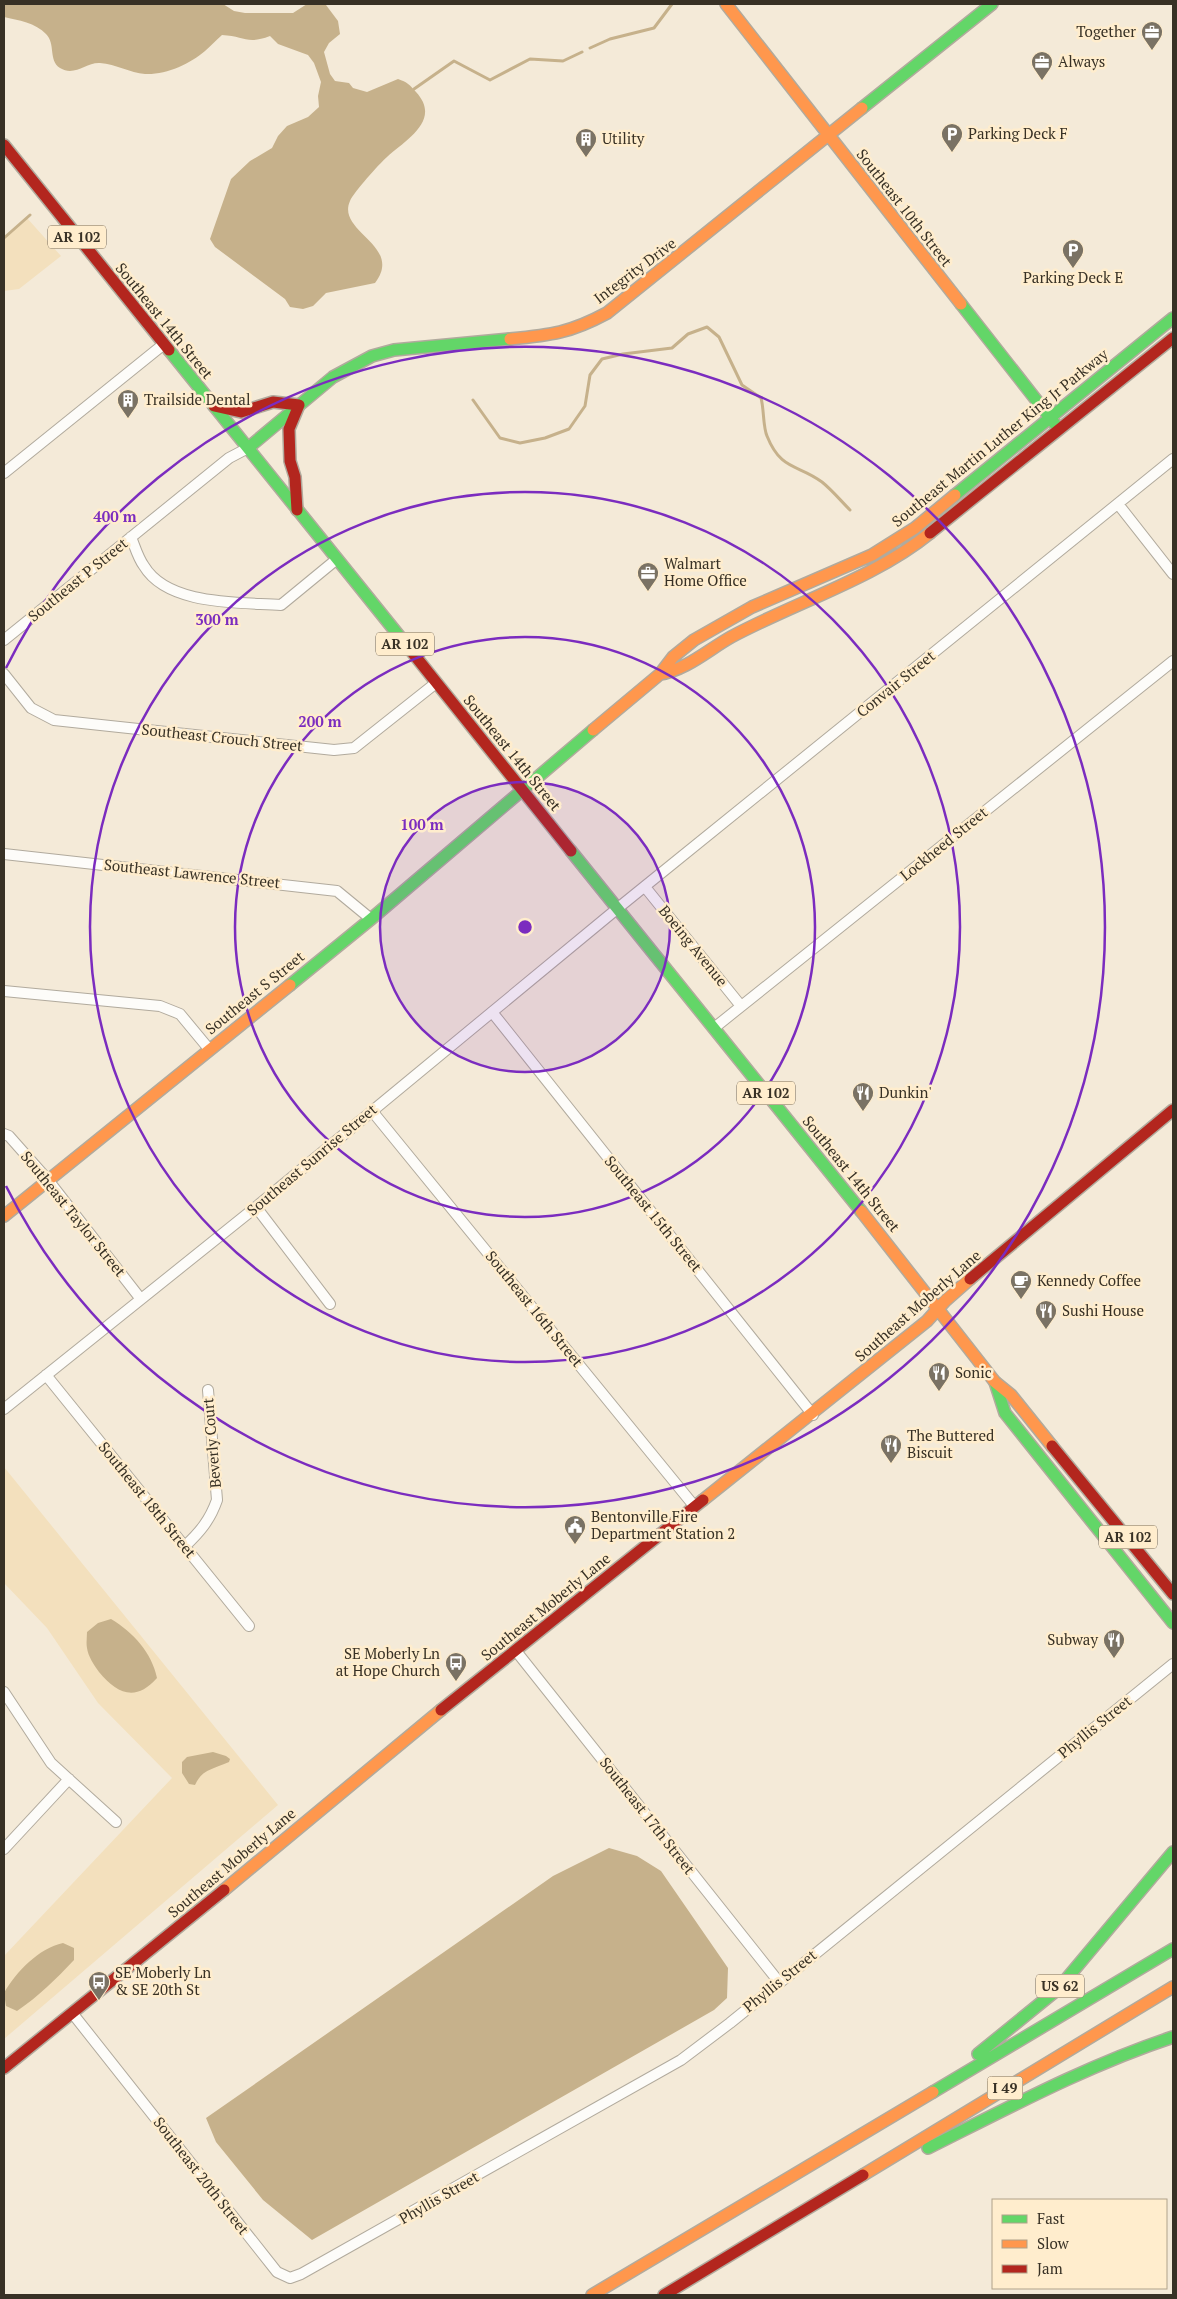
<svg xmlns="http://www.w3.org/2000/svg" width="1177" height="2299" font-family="'PT Serif',serif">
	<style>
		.green { fill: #f3e0bd }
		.water { fill: #c6b18b }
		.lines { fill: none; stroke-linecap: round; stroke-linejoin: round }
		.stream { stroke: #c6b18b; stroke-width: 3 }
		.street-casing { stroke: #b1aa9d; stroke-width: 12 }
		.fast-casing { stroke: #b1aa9d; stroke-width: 14 }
		.slow-casing { stroke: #b1aa9d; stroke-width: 14 }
		.jam-casing { stroke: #b1aa9d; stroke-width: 14 }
		.street { stroke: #fdfcf9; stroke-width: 10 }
		.fast { stroke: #63d668; stroke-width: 11 }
		.slow { stroke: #ff974d; stroke-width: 11 }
		.jam { stroke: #b3261e; stroke-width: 11 }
		.ring { fill: none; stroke: #7b2cbf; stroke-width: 2.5 }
		.labels { text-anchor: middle; stroke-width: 5; stroke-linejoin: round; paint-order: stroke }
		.shield { fill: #ffedcd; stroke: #746957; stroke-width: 1 }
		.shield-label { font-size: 14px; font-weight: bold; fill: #383125 }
		.poi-label { font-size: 15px; fill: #383125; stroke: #ffedcd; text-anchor: start }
		.street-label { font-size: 15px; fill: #383125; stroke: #ffedcd }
		.centre { fill: #7b2cbf; stroke: #ffedcd; stroke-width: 2.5 }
		.ring-label { font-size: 15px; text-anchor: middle; font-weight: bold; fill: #7b2cbf; stroke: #ffedcd; stroke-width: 5; stroke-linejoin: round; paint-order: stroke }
	</style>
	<rect width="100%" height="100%" fill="#f4ead8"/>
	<path class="green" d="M 27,218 L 61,256 L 19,289 L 4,291 L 4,238 Z
		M 4,1467 L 278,1805 L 4,2039 L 4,1956 L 172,1778 L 98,1703 L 47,1628 L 4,1583 Z"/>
	<path class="water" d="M 4,4 L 223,4 L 234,11 L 245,13 L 293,13 L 307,4 L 326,5 L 338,21 L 340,34 L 329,43 L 324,52 L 330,74 L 335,81 L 349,83 L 353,88 L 367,92 L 398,79 C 407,82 410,85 416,92 C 442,120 406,140 387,157 C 379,164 354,192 350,201 C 336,232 404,245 375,283 L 326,293 L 313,306 L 303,309 L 290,307 L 285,299 L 215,247 L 210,239 L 231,179 L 250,161 L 272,148 L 278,136 L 287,126 L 308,117 L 319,107 L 318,96 L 321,82 L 314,63 L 308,55 L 278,44 L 270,36 C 247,45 244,36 222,35 C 216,40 211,46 205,51 C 190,64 166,75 145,74 C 130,73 116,64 100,63 C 86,62 75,77 60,68 C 48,60 56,44 46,34 C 36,23 18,20 4,17 Z
		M 111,1619 C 133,1632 152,1653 157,1678 C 136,1702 117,1694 99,1672 C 94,1665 88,1656 87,1648 C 86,1643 87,1637 87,1632 L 98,1623 Z
		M 213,1752 L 226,1756 L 230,1759 L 229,1762 C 214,1769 202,1769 195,1785 L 189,1784 L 182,1773 L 182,1762 L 187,1757 Z
		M 609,1848 L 637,1856 L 661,1871 L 728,1968 L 727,1998 L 714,2010 L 312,2240 L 263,2200 L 216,2142 L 206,2118 L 553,1876 Z
		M 63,1943 L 74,1948 L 74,1960 C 56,1979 39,1996 17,2011 L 6,2006 L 4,1993 C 16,1972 39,1948 63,1943 Z"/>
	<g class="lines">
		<path class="stream" d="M 590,48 L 610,39 L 654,28 L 672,4
			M 414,89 L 454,61 L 490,80 L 530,59 L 563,61 L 582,52
			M 4,238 L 30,215
			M 473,400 L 500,438 L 520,443 L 545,438 L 569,429 L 585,406 L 590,375 L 602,359 L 623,354 L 672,348 L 688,334 L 707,327 L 719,337 L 742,385 L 761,398 C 764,408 763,428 767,436 C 781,471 798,464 822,482 C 832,490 841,501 850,510"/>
		<g class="street-casing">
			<path id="street" d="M 4,473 L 164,344
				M 1118,504 L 1173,574
				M 131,537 C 135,547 138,558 144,566 C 168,606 240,602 281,605 L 337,559
				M 4,640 L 229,458 L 248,448
				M 4,674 L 31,708 L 54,720 L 334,750 L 354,748 L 436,683
				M 4,854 L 337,891 L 371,919
				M 645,887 L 741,1006
				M 4,991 L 160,1006 L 180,1014 L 209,1049
				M 492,1012 L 813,1415
				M 714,1028 L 1173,661
				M 372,1111 L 695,1507
				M 4,1134 L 9,1136 L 48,1180 L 140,1298
				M 256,1207 L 330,1304
				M 46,1375 L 249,1626
				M 4,1409 L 256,1207 L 618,908 L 1173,459
				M 185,1546 C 200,1532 210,1520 217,1500 L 208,1390
				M 516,1651 L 779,1982
				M 4,1692 L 51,1763 L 116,1822
				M 4,1849 L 69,1779
				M 73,2014 L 277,2272 L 290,2278 L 301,2274 L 681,2060 L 730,2023 L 1173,1664"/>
		</g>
		<g class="fast-casing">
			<path id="fast" d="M 862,108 L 992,4
				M 961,304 L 1055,424
				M 169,350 L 408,647
				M 248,448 L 333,377 L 372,356 L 394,350 L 510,339
				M 955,495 L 1173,318
				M 571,851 L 861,1211
				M 290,985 L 371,919 L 593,730
				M 995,1382 L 1005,1413 L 1173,1623
				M 978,2054 L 1058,1989 L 1173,1852
				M 933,2092 L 1173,1949
				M 928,2148 C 1008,2108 1088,2065 1173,2037"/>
		</g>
		<g class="slow-casing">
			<path id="slow" d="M 726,4 L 961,304
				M 510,339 C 551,335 570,333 607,313 L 862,108
				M 660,674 C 686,670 708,650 731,637 C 794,603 875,578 930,533
				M 593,730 L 660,674 L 673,657 L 694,640 L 752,607 L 872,555 L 915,528 L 955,495
				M 861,1211 L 995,1382 L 1011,1395 L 1052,1446
				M 4,1216 L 290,985
				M 703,1500 L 927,1321 L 945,1301 L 970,1279
				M 224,1890 L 441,1710
				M 863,2175 L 1173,1987
				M 592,2295 L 933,2092"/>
		</g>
		<g class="jam-casing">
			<path id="jam" d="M 4,145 L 169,350
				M 214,406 L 241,412 L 273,402 L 299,405 L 289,429 L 290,461 L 295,477 L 297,510
				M 930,533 L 1173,338
				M 408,647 L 571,851
				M 970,1279 L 1173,1110
				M 1052,1446 L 1173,1594
				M 441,1710 L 703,1500
				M 4,2068 L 224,1890
				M 664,2295 L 863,2175"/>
		</g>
		<use href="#street" class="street"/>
		<use href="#fast" class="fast"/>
		<use href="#slow" class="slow"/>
		<use href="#jam" class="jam"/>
	</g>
	<circle cx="525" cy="927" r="145" fill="#7b2cbf" fill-opacity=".12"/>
	<g class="ring">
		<circle cx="525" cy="927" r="145"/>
		<circle cx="525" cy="927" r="290"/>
		<circle cx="525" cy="927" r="435"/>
		<path d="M6 668A580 580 0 1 1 6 1186"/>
	</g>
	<defs>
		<g id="office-pin" transform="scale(1.125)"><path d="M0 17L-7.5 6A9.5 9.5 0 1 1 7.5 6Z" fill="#7a7264" stroke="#ffedcd"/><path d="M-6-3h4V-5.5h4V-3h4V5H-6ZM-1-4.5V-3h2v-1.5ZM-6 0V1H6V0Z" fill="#fff"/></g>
		<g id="parking-pin" transform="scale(1.125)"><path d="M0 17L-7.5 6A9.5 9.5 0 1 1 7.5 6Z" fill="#7a7264" stroke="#ffedcd"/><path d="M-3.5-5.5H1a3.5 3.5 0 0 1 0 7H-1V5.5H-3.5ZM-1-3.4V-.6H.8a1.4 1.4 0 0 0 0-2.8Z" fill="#fff"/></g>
		<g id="building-pin" transform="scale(1.125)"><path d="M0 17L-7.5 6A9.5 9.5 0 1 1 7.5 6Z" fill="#7a7264" stroke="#ffedcd"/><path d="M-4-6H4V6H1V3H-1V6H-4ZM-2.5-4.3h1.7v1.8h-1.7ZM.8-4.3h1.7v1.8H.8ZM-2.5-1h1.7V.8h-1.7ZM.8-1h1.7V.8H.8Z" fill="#fff"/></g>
		<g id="restaurant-pin" transform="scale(1.125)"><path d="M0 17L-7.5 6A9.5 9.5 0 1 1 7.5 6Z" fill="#7a7264" stroke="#ffedcd"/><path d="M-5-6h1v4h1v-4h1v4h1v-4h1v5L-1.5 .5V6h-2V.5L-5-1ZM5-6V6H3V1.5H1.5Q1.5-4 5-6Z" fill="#fff"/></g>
		<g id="cafe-pin" transform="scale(1.125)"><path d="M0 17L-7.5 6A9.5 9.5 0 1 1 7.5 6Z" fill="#7a7264" stroke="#ffedcd"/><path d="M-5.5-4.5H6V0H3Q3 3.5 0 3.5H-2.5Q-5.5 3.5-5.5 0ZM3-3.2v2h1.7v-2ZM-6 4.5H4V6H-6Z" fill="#fff"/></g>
		<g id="civic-pin" transform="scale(1.125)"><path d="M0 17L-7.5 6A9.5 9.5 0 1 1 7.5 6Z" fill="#7a7264" stroke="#ffedcd"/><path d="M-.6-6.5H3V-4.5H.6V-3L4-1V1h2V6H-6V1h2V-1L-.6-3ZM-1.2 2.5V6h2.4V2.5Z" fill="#fff"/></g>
		<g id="bus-pin" transform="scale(1.125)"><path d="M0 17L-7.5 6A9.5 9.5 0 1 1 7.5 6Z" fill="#7a7264" stroke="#ffedcd"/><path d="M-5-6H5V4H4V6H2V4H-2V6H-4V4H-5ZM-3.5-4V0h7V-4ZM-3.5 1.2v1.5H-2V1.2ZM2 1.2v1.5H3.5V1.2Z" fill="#fff"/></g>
	</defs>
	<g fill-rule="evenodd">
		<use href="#office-pin" x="1152" y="32"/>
		<use href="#office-pin" x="1042" y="62"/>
		<use href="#parking-pin" x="952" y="134"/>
		<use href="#building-pin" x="586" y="139"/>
		<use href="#parking-pin" x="1073" y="250"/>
		<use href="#building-pin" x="128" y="400"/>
		<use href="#office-pin" x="648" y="573"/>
		<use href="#restaurant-pin" x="863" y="1093"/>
		<use href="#cafe-pin" x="1021" y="1281"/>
		<use href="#restaurant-pin" x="1046" y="1311"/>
		<use href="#restaurant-pin" x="939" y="1373"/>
		<use href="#restaurant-pin" x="891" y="1445"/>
		<use href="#civic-pin" x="575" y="1526"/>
		<use href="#restaurant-pin" x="1114" y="1640"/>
		<use href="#bus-pin" x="456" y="1663"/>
		<use href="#bus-pin" x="99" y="1982"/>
	</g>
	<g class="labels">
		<g class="shield">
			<rect x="48" y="225.5" width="58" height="23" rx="4"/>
			<rect x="376" y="632.5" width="58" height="23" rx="4"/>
			<rect x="737" y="1081.5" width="58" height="23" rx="4"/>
			<rect x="1099" y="1525.5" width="58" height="23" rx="4"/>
			<rect x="1036" y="1974.5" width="48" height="23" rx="4"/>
			<rect x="987.5" y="2076.5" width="35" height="23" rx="4"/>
		</g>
		<g class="shield-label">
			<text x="77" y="242">AR 102</text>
			<text x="405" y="649">AR 102</text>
			<text x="766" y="1098">AR 102</text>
			<text x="1128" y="1542">AR 102</text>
			<text x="1060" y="1991">US 62</text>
			<text x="1005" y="2093">I 49</text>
		</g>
		<g class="poi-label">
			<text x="1136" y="37" text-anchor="end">Together</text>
			<text x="1058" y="67">Always</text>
			<text x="968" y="139">Parking Deck F</text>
			<text x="602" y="144">Utility</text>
			<text x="1073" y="283" text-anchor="middle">Parking Deck E</text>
			<text x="144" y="405">Trailside Dental</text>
			<text x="664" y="569">Walmart<tspan x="664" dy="17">Home Office</tspan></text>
			<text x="879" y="1098">Dunkin'</text>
			<text x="1037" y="1286">Kennedy Coffee</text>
			<text x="1062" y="1316">Sushi House</text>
			<text x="955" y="1378">Sonic</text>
			<text x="907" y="1441">The Buttered<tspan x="907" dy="17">Biscuit</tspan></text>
			<text x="591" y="1522">Bentonville Fire<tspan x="591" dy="17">Department Station 2</tspan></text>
			<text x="1098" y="1645" text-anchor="end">Subway</text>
			<text x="440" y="1659" text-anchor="end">SE Moberly Ln<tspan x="440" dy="17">at Hope Church</tspan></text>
			<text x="115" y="1978">SE Moberly Ln<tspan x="115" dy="17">&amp; SE 20th St</tspan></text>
		</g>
		<g class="street-label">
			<text transform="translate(904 208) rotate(52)" y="5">Southeast 10th Street</text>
			<text transform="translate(635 271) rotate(-37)" y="5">Integrity Drive</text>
			<text transform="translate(164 321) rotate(51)" y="5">Southeast 14th Street</text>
			<text transform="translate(1000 438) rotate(-39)" y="5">Southeast Martin Luther King Jr Parkway</text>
			<text transform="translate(78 580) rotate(-39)" y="5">Southeast P Street</text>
			<text transform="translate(896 684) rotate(-39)" y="5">Convair Street</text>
			<text transform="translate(222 738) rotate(6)" y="5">Southeast Crouch Street</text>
			<text transform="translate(512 753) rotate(51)" y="5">Southeast 14th Street</text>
			<text transform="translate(944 844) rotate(-39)" y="5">Lockheed Street</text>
			<text transform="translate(192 874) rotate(6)" y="5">Southeast Lawrence Street</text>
			<text transform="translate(693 946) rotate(51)" y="5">Boeing Avenue</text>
			<text transform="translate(255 993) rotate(-39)" y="5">Southeast S Street</text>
			<text transform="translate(312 1160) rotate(-40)" y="5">Southeast Sunrise Street</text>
			<text transform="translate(851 1174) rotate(51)" y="5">Southeast 14th Street</text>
			<text transform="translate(73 1214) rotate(51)" y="5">Southeast Taylor Street</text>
			<text transform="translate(653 1214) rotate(51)" y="5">Southeast 15th Street</text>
			<text transform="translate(918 1306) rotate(-41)" y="5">Southeast Moberly Lane</text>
			<text transform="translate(534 1309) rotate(51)" y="5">Southeast 16th Street</text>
			<text transform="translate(212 1443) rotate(-95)" y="5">Beverly Court</text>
			<text transform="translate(147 1500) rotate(51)" y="5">Southeast 18th Street</text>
			<text transform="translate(546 1607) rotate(-39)" y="5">Southeast Moberly Lane</text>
			<text transform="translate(1095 1727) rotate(-39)" y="5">Phyllis Street</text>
			<text transform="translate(647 1816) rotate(52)" y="5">Southeast 17th Street</text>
			<text transform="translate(232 1863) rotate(-40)" y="5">Southeast Moberly Lane</text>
			<text transform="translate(780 1981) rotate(-39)" y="5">Phyllis Street</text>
			<text transform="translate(201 2176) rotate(52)" y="5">Southeast 20th Street</text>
			<text transform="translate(439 2198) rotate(-30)" y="5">Phyllis Street</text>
		</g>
	</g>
	<circle cx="525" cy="927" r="8" class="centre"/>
	<g class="ring-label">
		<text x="115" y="522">400 m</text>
		<text x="217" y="625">300 m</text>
		<text x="320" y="727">200 m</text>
		<text x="422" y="830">100 m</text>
	</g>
	<rect width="1177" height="2299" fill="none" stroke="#383125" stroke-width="10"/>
	<rect x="992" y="2199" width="175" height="90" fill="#ffedcd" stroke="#afa28a"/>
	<rect x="1002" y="2215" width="25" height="8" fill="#63d668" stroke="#afa28a"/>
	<text x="1037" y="2224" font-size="15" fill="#383125">Fast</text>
	<rect x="1002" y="2240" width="25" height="8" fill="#ff974d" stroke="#afa28a"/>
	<text x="1037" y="2249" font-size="15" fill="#383125">Slow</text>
	<rect x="1002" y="2265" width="25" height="8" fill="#b3261e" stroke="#afa28a"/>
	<text x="1037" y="2274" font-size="15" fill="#383125">Jam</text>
</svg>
